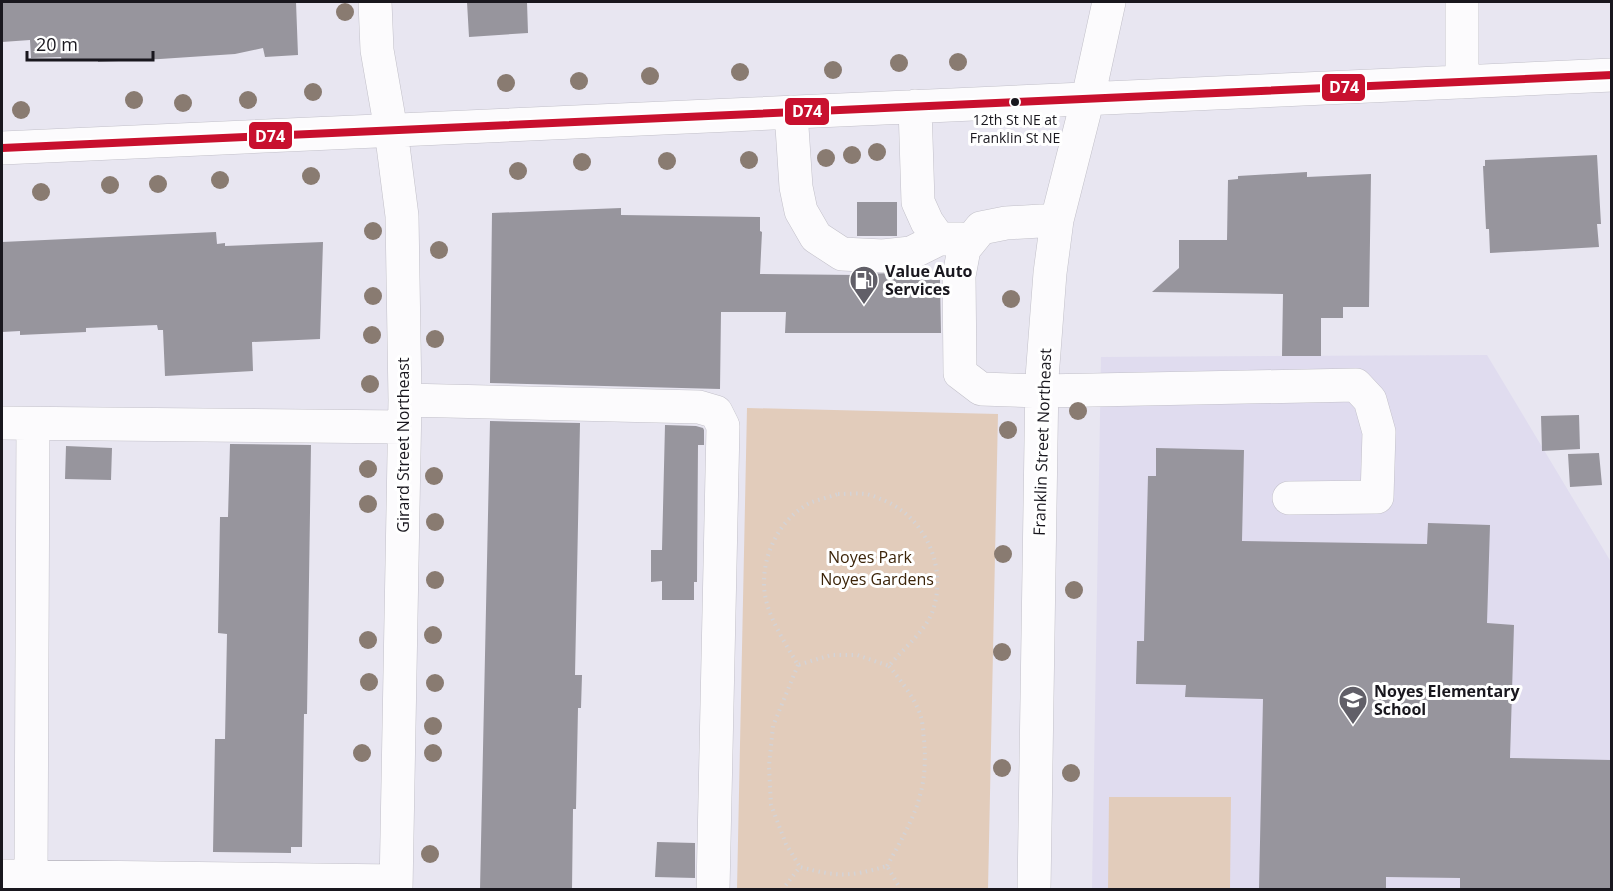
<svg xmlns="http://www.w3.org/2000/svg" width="1613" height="891" font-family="'Open Sans',sans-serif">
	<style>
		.built { fill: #e0dcef }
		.green { fill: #e2ccbb }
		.building { fill: #97959d }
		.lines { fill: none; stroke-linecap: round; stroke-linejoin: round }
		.minor-casing { stroke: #c2c0c9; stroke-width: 34 }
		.path { stroke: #d4d3d6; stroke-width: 4; stroke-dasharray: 1.5 4.5; stroke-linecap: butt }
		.minor { stroke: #fcfbfd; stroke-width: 33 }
		.bus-1-casing { stroke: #fff; stroke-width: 12 }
		.bus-1 { stroke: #c8102e; stroke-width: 8 }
		.tree { fill: #897b71 }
		.bus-dot { fill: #19171e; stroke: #fff; stroke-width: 2 }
		.labels { text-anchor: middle; stroke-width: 6; stroke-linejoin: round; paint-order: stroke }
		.bus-label { font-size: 14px; fill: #19171e; stroke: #fff }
		.poi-label { font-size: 16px; font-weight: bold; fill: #19171e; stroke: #fff; text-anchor: start }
		.street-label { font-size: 16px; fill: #19171e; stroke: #fff }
		.park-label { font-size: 16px; fill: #3c2409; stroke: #fff }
		.line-badge { stroke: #fff; stroke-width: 2 }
		.badge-label { font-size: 16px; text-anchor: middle; font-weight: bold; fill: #fff }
	</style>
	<rect width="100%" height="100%" fill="#e8e6f1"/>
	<path class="built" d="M 1487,355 L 1611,562 L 1611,889 L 1092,890 L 1101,357 Z"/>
	<path class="green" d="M 747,408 L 998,414 L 988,889 L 737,889 Z
		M 1109,797 L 1231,797 L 1230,889 L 1108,889 Z"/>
	<path class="building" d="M 2,2 L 296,2 L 298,55 L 265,57 L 263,48 L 235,54 L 160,59 L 98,62 L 98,59 L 62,61 L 61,57 L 31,58 L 30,40 L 2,42 Z
		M 467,2 L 527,2 L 528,33 L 469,37 Z
		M 1597,155 L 1601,224 L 1597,224 L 1599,247 L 1490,253 L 1489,229 L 1486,229 L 1483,166 L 1485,166 L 1485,160 Z
		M 1307,172 L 1307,177 L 1371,174 L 1369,307 L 1343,307 L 1343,318 L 1321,318 L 1321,356 L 1282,356 L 1283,294 L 1152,292 L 1179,268 L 1179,240 L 1227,240 L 1228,180 L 1238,179 L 1238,176 Z
		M 857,202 L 897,202 L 897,236 L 857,236 Z
		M 621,208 L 621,215 L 760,217 L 760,231 L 762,232 L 760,274 L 857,275 L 857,274 L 897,273 L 899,279 L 940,280 L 941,333 L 785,333 L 786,312 L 721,312 L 720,389 L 490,383 L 492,213 Z
		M 216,232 L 217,244 L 225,243 L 225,246 L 323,242 L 320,339 L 252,342 L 253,371 L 165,376 L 163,330 L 158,330 L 157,325 L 86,328 L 86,332 L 20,335 L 20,331 L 2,332 L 2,242 Z
		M 1579,415 L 1580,449 L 1542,451 L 1541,416 Z
		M 490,421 L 580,423 L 575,675 L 582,675 L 581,708 L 578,708 L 576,809 L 573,809 L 572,890 L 480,890 Z
		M 665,425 L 696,426 L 703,428 L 704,430 L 704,445 L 698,445 L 697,582 L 694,582 L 694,600 L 662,600 L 662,581 L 651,582 L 651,550 L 662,550 Z
		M 230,444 L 311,445 L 307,714 L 304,714 L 302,847 L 291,847 L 291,853 L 213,852 L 215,739 L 225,739 L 227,634 L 218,633 L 220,517 L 228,517 Z
		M 66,446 L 112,448 L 111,480 L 65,479 Z
		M 1156,448 L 1244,450 L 1242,541 L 1427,544 L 1428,523 L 1490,525 L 1487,623 L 1514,625 L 1510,758 L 1611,760 L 1611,890 L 1460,890 L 1460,878 L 1386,877 L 1386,890 L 1259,890 L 1263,699 L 1185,697 L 1186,685 L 1136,684 L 1137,641 L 1144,641 L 1148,476 L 1156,476 Z
		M 1599,453 L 1602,485 L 1570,487 L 1568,454 Z
		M 657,842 L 695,843 L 695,878 L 655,877 Z"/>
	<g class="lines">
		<g class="minor-casing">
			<path id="minor" d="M 375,2 L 377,50 L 391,130 L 402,216 L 405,400 L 396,890
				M 1462,2 L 1462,82
				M 915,106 L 918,202 L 927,222 L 939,239 L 961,239
				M 791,112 L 796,187 L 801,211 L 816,237 L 842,254 L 883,256 L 911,253 L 939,239
				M 2,148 L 1612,75
				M 1057,220 L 1006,223 L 981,228 L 964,249 L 959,276 L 960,373 L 981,389 L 1042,391 L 1356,385 L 1370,400 L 1379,432 L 1377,497 L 1289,498
				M 405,400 L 699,407 L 716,412 L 723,426 L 713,890
				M 2,423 L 404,427
				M 2,876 L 396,881
				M 31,877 L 33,424
				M 1034,890 L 1042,378 L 1050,273 L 1057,220 L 1088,98 L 1109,2"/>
		</g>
		<path class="path" d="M 838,494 C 847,494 857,493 866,494 C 872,495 878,498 883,500 C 925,517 946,565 934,607 C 927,631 904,647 889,666 L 857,655 L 831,655 L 798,665 C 787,646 773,625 767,604 C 756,566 776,519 812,502 C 820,499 830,497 838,494 Z
			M 798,665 L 773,726 L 769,766 L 771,805 L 786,844 L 800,867
			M 887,866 C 912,821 929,793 924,740 C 923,733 923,724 921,717 C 915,698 901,681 889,666
			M 782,890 L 800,867 C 838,877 849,877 887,866 L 901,890"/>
		<use href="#minor" class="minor"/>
		<g class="bus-1-casing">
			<path id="bus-1" d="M 2,148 L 1612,75"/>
		</g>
		<use href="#bus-1" class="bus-1"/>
	</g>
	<g class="tree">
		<circle cx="345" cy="12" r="9"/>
		<circle cx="958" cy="62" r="9"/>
		<circle cx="899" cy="63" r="9"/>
		<circle cx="833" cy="70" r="9"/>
		<circle cx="740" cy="72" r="9"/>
		<circle cx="650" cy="76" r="9"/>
		<circle cx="579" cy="81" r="9"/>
		<circle cx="506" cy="83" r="9"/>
		<circle cx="313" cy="92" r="9"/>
		<circle cx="134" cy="100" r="9"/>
		<circle cx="248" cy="100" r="9"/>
		<circle cx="183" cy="103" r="9"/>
		<circle cx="21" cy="110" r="9"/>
		<circle cx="877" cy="152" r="9"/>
		<circle cx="852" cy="155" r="9"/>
		<circle cx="826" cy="158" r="9"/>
		<circle cx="749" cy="160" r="9"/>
		<circle cx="667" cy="161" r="9"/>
		<circle cx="582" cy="162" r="9"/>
		<circle cx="518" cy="171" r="9"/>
		<circle cx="311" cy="176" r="9"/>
		<circle cx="220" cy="180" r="9"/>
		<circle cx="158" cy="184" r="9"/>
		<circle cx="110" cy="185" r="9"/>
		<circle cx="41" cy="192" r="9"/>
		<circle cx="373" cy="231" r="9"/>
		<circle cx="439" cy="250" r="9"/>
		<circle cx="373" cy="296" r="9"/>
		<circle cx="1011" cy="299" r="9"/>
		<circle cx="372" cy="335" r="9"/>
		<circle cx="435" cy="339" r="9"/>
		<circle cx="370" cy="384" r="9"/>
		<circle cx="1078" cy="411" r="9"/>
		<circle cx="1008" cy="430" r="9"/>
		<circle cx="368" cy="469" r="9"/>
		<circle cx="434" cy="476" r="9"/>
		<circle cx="368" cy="504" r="9"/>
		<circle cx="435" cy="522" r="9"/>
		<circle cx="1003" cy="554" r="9"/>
		<circle cx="435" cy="580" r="9"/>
		<circle cx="1074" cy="590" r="9"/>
		<circle cx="433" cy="635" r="9"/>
		<circle cx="368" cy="640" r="9"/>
		<circle cx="1002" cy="652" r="9"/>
		<circle cx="369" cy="682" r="9"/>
		<circle cx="435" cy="683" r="9"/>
		<circle cx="433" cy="726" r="9"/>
		<circle cx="362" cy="753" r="9"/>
		<circle cx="433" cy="753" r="9"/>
		<circle cx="1002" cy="768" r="9"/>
		<circle cx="1071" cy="773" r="9"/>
		<circle cx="430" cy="854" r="9"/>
	</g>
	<defs>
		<g id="fuel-pin" transform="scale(1.5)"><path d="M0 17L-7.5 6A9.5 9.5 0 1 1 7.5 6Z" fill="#615f68" stroke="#fff"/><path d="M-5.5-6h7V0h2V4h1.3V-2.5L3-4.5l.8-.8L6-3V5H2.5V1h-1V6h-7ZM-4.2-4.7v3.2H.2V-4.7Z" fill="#fff"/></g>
		<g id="school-pin" transform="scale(1.5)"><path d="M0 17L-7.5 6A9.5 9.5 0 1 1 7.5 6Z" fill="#615f68" stroke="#fff"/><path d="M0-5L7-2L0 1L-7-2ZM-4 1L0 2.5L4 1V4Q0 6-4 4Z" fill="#fff"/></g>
	</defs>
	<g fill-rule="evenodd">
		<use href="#fuel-pin" x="864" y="280"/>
		<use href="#school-pin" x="1353" y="700"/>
	</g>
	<circle class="bus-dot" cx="1015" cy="102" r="5"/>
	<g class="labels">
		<g class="bus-label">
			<text x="1015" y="125">12th St NE at<tspan x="1015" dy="18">Franklin St NE</tspan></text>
		</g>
		<g class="poi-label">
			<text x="885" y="277">Value Auto<tspan x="885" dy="18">Services</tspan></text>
			<text x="1374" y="697">Noyes Elementary<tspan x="1374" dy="18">School</tspan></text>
		</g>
		<g class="street-label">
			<text transform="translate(1042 442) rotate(-88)" y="6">Franklin Street Northeast</text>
			<text transform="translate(403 445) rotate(-90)" y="6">Girard Street Northeast</text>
		</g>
		<g class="park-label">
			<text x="870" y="563">Noyes Park</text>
			<text x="877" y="585">Noyes Gardens</text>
		</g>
	</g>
	<g class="line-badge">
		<rect x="1321" y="73" width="45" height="29" rx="6" fill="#c8102e"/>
		<rect x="784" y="97" width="46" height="29" rx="6" fill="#c8102e"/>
		<rect x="248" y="121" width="45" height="29" rx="6" fill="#c8102e"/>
	</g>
	<g class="badge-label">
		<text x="1344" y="93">D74</text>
		<text x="807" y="117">D74</text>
		<text x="270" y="142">D74</text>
	</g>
	<rect width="1613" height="891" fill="none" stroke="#19171e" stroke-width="6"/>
	<path d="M27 51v9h126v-9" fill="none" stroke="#19171e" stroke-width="3"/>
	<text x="36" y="51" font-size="18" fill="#19171e" stroke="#ffffff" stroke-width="4.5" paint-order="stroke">20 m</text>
</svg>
